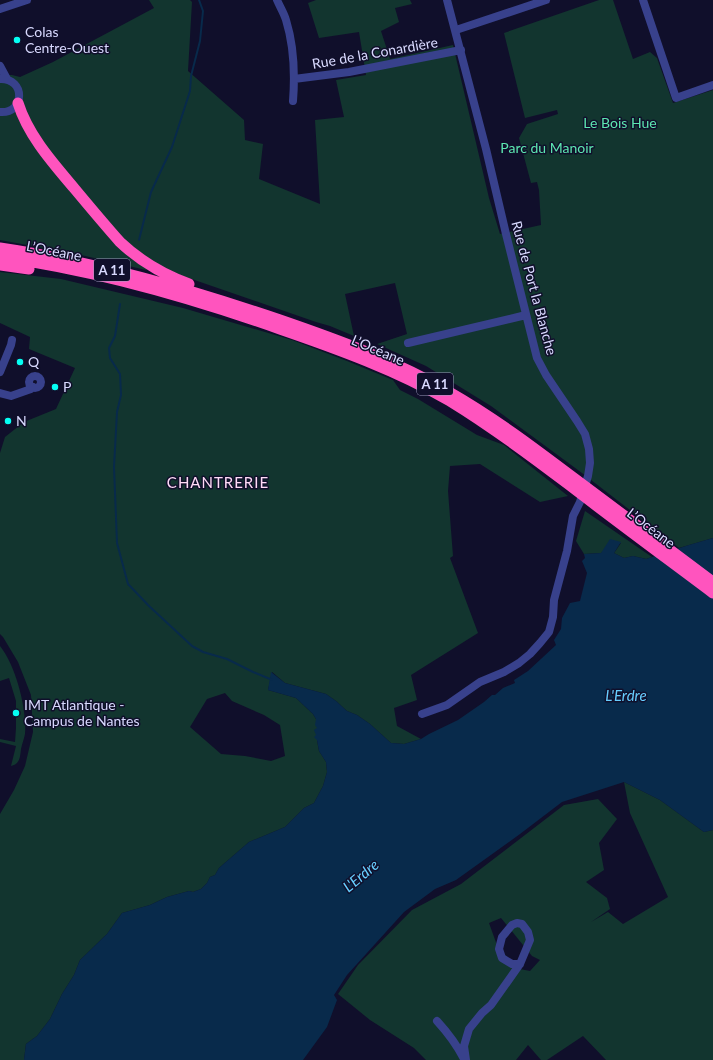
<svg xmlns="http://www.w3.org/2000/svg" width="713" height="1060" font-family="Lato,sans-serif">
	<style>
		.green { fill: #12352f; fill-rule: evenodd }
		.water { fill: #082a4b }
		.lines { fill: none; stroke-linecap: round; stroke-linejoin: round }
		.stream { stroke: #082a4b; stroke-width: 2 }
		.minor { stroke: #38418c; stroke-width: 8 }
		.highway { stroke: #ff54be; stroke-width: 11 }
		.poi-dot { fill: #05fff4; stroke: #100f2b; stroke-width: 1.5 }
		.labels { text-anchor: middle; stroke-width: 3; stroke-linejoin: round; paint-order: stroke }
		.shield { fill: #100f2b; stroke: #9d9dbf; stroke-width: 1 }
		.shield-label { font-size: 13px; font-weight: bold; fill: #d9daff }
		.poi-label { font-size: 14px; fill: #d9daff; stroke: #100f2b; text-anchor: start }
		.street-label { font-size: 14px; fill: #d9daff; stroke: #100f2b }
		.park-label { font-size: 14px; fill: #5de7b1; stroke: #100f2b }
		.neighbourhood-label { font-size: 15px; letter-spacing: 1px; fill: #ffdbf7; stroke: #100f2b }
		.water-label { font-size: 15px; font-style: italic; fill: #67ceff; stroke: #100f2b }
	</style>
	<rect width="100%" height="100%" fill="#100f2b"/>
	<path class="green" d="M 149,0 L 190,0 L 192,2 L 188,71 L 244,120 L 245,140 L 263,144 L 259,179 L 320,204 L 315,120 L 344,117 L 336,80 L 366,75 L 359,32 L 319,38 L 308,3 L 316,0 L 410,0 L 412,4 L 395,8 L 399,22 L 381,31 L 390,59 L 453,45 L 489,198 L 500,234 L 541,225 L 539,190 L 537,182 L 531,183 L 519,138 L 527,124 L 558,114 L 557,110 L 525,118 L 504,33 L 599,0 L 613,0 L 633,59 L 650,52 L 657,58 L 673,103 L 713,90 L 713,538 L 679,548 L 582,473 L 491,406 L 426,366 L 377,344 L 407,334 L 395,283 L 345,294 L 354,336 L 330,326 L 316,322 L 180,275 L 155,263 L 146,270 L 81,255 L 0,240 L 0,75 L 12,75 L 20,77 L 53,62 L 154,8 Z
		M 0,272 L 61,279 L 183,308 L 292,340 L 347,361 L 393,380 L 400,390 L 418,399 L 477,435 L 504,445 L 568,496 L 540,502 L 480,464 L 450,466 L 448,491 L 453,556 L 450,558 L 478,633 L 411,675 L 417,700 L 394,708 L 397,726 L 421,739 L 404,744 L 391,743 L 370,724 L 357,715 L 347,711 L 336,701 L 326,694 L 285,683 L 272,672 L 268,690 L 296,698 L 313,714 L 316,719 L 318,728 L 317,740 L 319,751 L 326,762 L 327,772 L 323,786 L 314,803 L 304,808 L 285,827 L 249,842 L 219,868 L 215,875 L 210,877 L 207,883 L 201,889 L 193,892 L 189,891 L 167,897 L 150,905 L 122,913 L 107,934 L 80,960 L 74,975 L 62,994 L 50,1019 L 37,1036 L 26,1044 L 24,1060 L 0,1060 L 0,814 L 14,790 L 25,766 L 33,732 L 31,695 L 18,662 L 3,637 L 0,634 L 0,453 L 5,437 L 24,422 L 56,409 L 75,368 L 29,349 L 30,337 L 0,323 ZM 225,693 L 232,701 L 264,715 L 280,725 L 285,756 L 271,761 L 245,756 L 221,754 L 190,727 L 207,699 Z
		M 585,511 L 652,557 L 646,559 L 633,556 L 624,558 L 614,553 L 621,543 L 601,553 L 584,554 L 576,541 Z
		M 0,646 C 16,666 27,709 25,734 C 24,739 22,744 21,749 C 20,757 20,764 11,766 L 16,746 L 0,742 L 0,729 L 0,739 L 15,742 L 16,728 L 16,701 L 9,678 L 0,681 Z
		M 624,782 L 660,800 L 704,832 L 713,830 L 713,1060 L 606,1060 L 583,1036 L 547,1060 L 541,1060 L 528,1045 L 516,1060 L 426,1060 L 414,1048 L 370,1020 L 338,994 L 358,965 L 412,910 L 461,884 L 564,805 L 598,799 L 617,819 L 599,843 L 604,870 L 586,882 L 607,898 L 610,909 L 591,922 L 608,912 L 623,924 L 668,897 L 630,813 ZM 501,918 L 532,956 L 540,960 L 530,971 L 520,969 L 498,948 L 489,923 Z"/>
	<path class="water" d="M 713,538 L 713,830 L 704,832 L 660,800 L 624,782 L 562,802 L 520,834 L 456,880 L 435,889 L 404,912 L 347,975 L 334,995 L 337,1000 L 327,1027 L 303,1060 L 24,1060 L 26,1044 L 37,1036 L 50,1019 L 62,994 L 74,975 L 80,960 L 107,934 L 122,913 L 150,905 L 167,897 L 189,891 L 193,892 L 201,889 L 207,883 L 210,877 L 215,875 L 219,868 L 249,842 L 285,827 L 304,808 L 314,803 L 323,786 L 327,772 L 326,762 L 319,751 L 317,740 L 314,737 L 316,735 L 314,730 L 317,728 L 315,725 L 316,719 L 313,714 L 296,698 L 268,690 L 271,672 L 285,683 L 326,694 L 336,701 L 347,711 L 357,715 L 370,724 L 391,743 L 404,744 L 421,739 L 429,734 L 458,720 L 484,702 L 492,695 L 495,695 L 503,688 L 515,683 L 514,680 L 528,671 L 556,645 L 554,640 L 561,629 L 562,618 L 570,603 L 580,601 L 587,573 L 582,561 L 585,558 L 584,554 L 601,553 L 610,539 L 621,542 L 614,553 L 624,558 L 633,556 L 646,559 L 689,545 Z"/>
	<g class="lines">
		<path class="stream" d="M 139,240 L 151,192 L 172,147 L 190,91 L 191,76 L 200,41 L 203,11 L 199,0
			M 120,304 L 115,336 L 109,348 L 110,358 L 120,374 L 121,395 L 117,412 L 114,467 L 117,543 L 128,584 L 149,606 L 192,646 L 203,652 L 227,659 L 253,672 L 270,679 L 272,680"/>
		<path class="minor" d="M 277,0 C 280,7 284,13 286,20 C 294,46 295,75 293,101
			M 643,0 L 676,98 L 713,85
			M 0,9 L 27,0
			M 456,30 L 546,0
			M 0,66 L 7,79
			M 0,79 C 26,78 25,114 0,112
			M 294,79 L 349,72 L 461,50
			M 408,343 L 526,315
			M 0,372 L 11,345 L 12,340
			M29 382a6 6 0 1 1 12 0a6 6 0 1 1-12 0Z
			M 0,393 L 11,396 L 31,389 L 33,387
			M 422,714 L 447,705 L 480,682 L 504,672 L 519,663 L 530,654 L 540,643 L 549,632 L 553,617 L 554,600 L 567,551 L 573,516 L 580,502 L 588,476 L 590,463 L 589,449 L 585,434 L 577,421 L 546,375 L 537,358 L 506,234 L 486,149 L 447,0
			M 437,1021 C 448,1033 457,1045 464,1059
			M 466,1060 L 464,1046 L 469,1029 L 482,1013 L 491,1005 L 520,964 L 530,940 L 528,932 L 522,924 L 517,923 L 512,925 L 502,937 L 499,949 L 502,958 L 512,964 L 520,964"/>
		<path class="highway" d="M 18,103 C 28,135 52,162 74,188 C 89,206 104,224 120,242 C 141,262 162,274 189,284
			M 0,248 C 96,262 188,289 280,320 C 338,340 396,361 449,392 C 493,417 534,448 575,479 C 621,513 667,548 713,582
			M 0,257 C 96,270 189,297 280,329 C 338,349 396,370 450,401 C 491,426 530,455 568,484 C 616,521 665,557 713,593
			M 0,265 L 29,269"/>
	</g>
	<g class="poi-dot">
		<circle cx="17" cy="40" r="4"/>
		<circle cx="20" cy="362" r="4"/>
		<circle cx="55" cy="387" r="4"/>
		<circle cx="8" cy="421" r="4"/>
		<circle cx="16" cy="713" r="4"/>
	</g>
	<g class="labels">
		<g class="shield">
			<rect x="94" y="259" width="36" height="22" rx="3"/>
			<rect x="417" y="373" width="36" height="22" rx="3"/>
		</g>
		<g class="shield-label">
			<text x="112" y="275">A 11</text>
			<text x="435" y="389">A 11</text>
		</g>
		<g class="poi-label">
			<text x="25" y="37">Colas<tspan x="25" dy="16">Centre-Ouest</tspan></text>
			<text x="28" y="367">Q</text>
			<text x="63" y="392">P</text>
			<text x="16" y="426">N</text>
			<text x="24" y="710">IMT Atlantique -<tspan x="24" dy="16">Campus de Nantes</tspan></text>
		</g>
		<g class="street-label">
			<text transform="translate(375 53) rotate(-10)" y="5">Rue de la Conardière</text>
			<text transform="translate(54 251) rotate(11)" y="5">L’Océane</text>
			<text transform="translate(534 288) rotate(75)" y="5">Rue de Port la Blanche</text>
			<text transform="translate(378 350) rotate(23)" y="5">L’Océane</text>
			<text transform="translate(651 528) rotate(37)" y="5">L’Océane</text>
		</g>
		<g class="park-label">
			<text x="620" y="128">Le Bois Hue</text>
			<text x="547" y="153">Parc du Manoir</text>
		</g>
		<g class="neighbourhood-label">
			<text x="218" y="488">CHANTRERIE</text>
		</g>
		<g class="water-label">
			<text x="626" y="701">L'Erdre</text>
			<text transform="translate(361 876) rotate(-40)" y="5">L'Erdre</text>
		</g>
	</g>
</svg>
